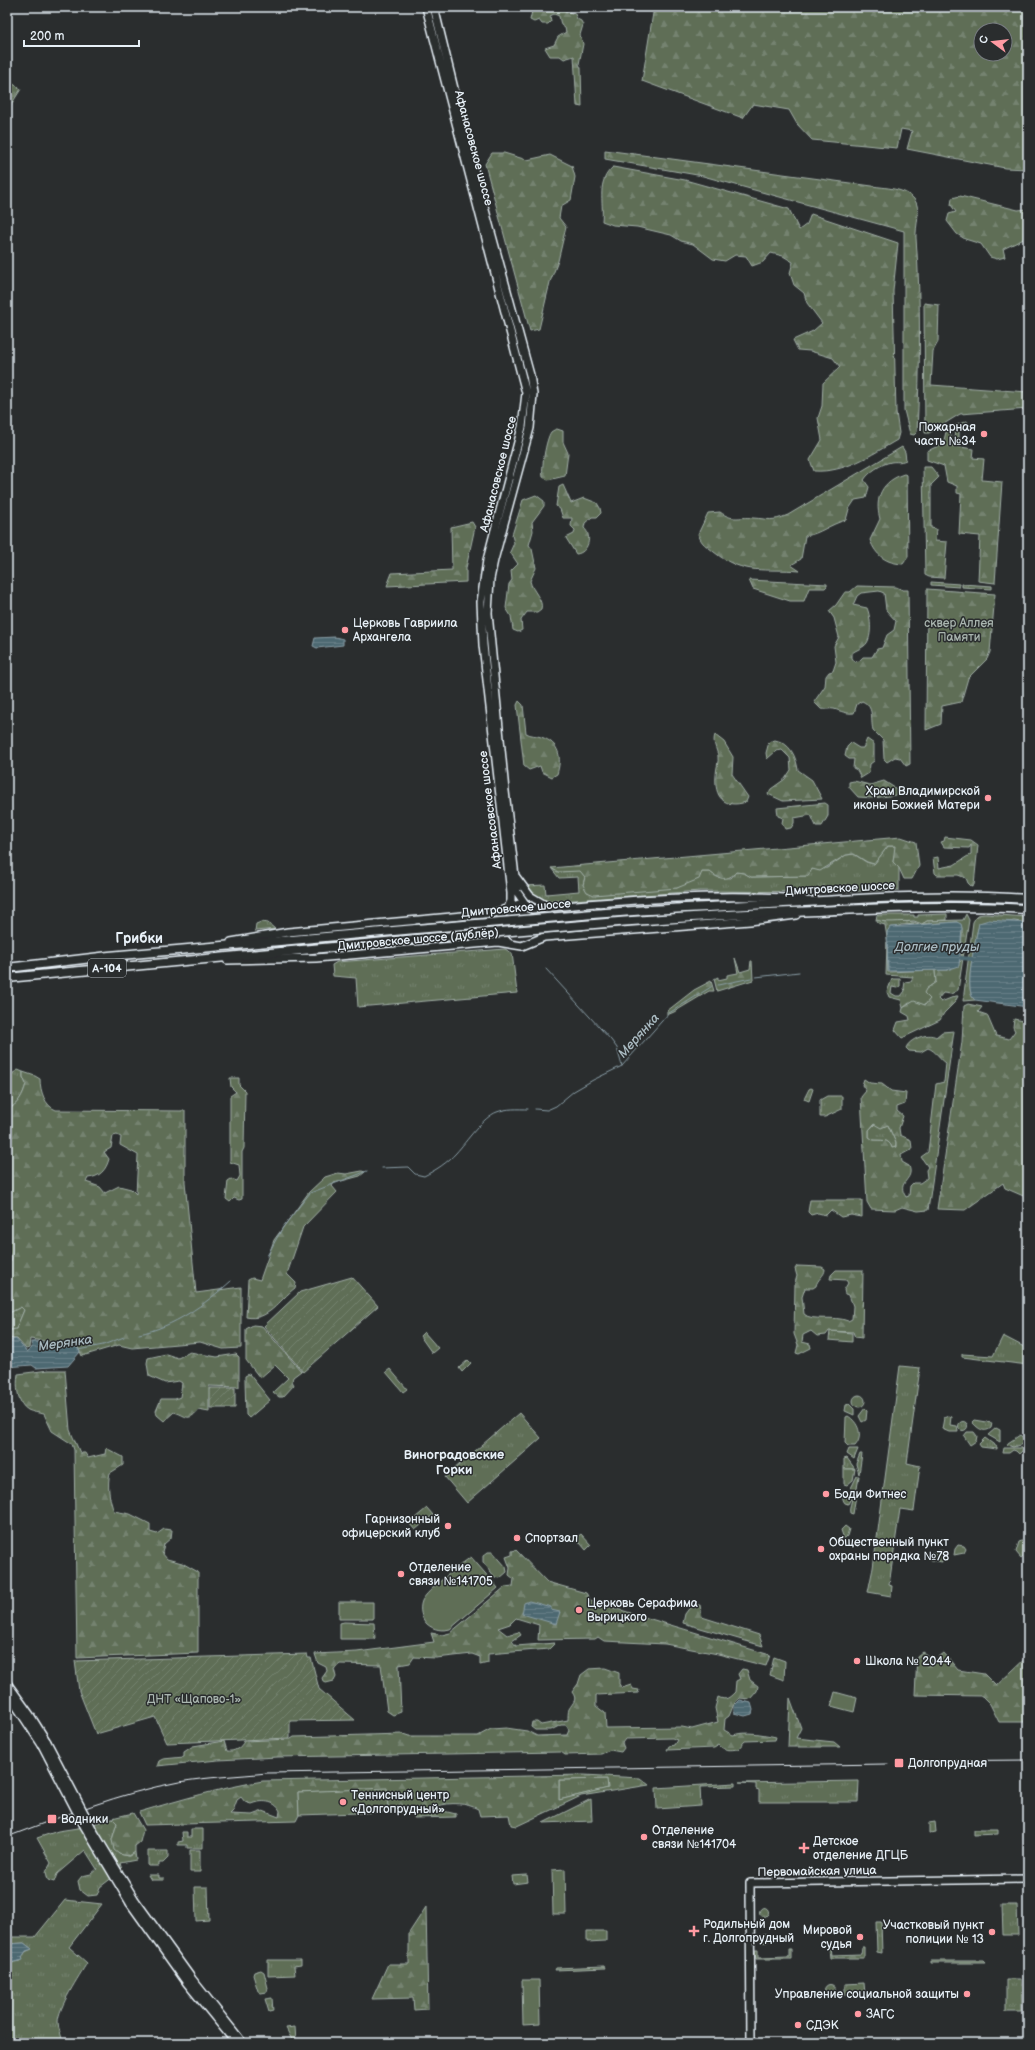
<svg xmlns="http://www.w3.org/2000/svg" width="1035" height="2050" font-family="'Balsamiq Sans',sans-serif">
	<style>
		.grass { fill: url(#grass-tufts); stroke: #a3b0a8 }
		.forest { fill: url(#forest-firs); stroke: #a3b0a8; fill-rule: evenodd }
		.garden { fill: url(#garden-furrows); stroke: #a3b0a8 }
		.pitch { fill: #5e6e57; stroke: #a3b0a8 }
		.water { fill: url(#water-rules); stroke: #8b9fa8 }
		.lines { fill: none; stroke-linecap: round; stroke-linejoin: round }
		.stream { stroke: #8b9fa8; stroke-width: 1 }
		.canal { stroke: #4d6972; stroke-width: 4 }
		.major-casing { stroke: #e8f1f8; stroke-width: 10 }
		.highway-casing { stroke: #e8f1f8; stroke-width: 11 }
		.major { stroke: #2a2d2e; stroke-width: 7 }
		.highway { stroke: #2a2d2e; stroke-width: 8 }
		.rail { stroke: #e8f1f8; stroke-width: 1 }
		.major-bridge-casing { stroke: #e8f1f8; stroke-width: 10; stroke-linecap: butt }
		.highway-bridge-casing { stroke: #e8f1f8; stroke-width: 11; stroke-linecap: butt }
		.major-bridge { stroke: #2a2d2e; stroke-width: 7 }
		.highway-bridge { stroke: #2a2d2e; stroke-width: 8 }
		.poi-dot { fill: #ff9aa2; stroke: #2a2d2e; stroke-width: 1.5 }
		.labels { text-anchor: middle; stroke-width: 3; stroke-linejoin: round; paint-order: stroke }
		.shield { fill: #2a2d2e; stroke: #afb6bb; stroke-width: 1 }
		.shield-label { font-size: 11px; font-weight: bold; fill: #e8f1f8 }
		.street-label { font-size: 12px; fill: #e8f1f8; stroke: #2a2d2e }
		.poi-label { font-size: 12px; fill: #e8f1f8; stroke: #2a2d2e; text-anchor: start }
		.park-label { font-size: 12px; fill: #aab6b0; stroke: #2a2d2e }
		.water-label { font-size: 13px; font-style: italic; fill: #aabbc2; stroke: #2a2d2e }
		.neighbourhood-label { font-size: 13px; font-weight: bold; fill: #e8f1f8; stroke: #2a2d2e }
		.quarter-label { font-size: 14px; font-weight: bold; fill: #e8f1f8; stroke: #2a2d2e }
	</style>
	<defs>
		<pattern id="grass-tufts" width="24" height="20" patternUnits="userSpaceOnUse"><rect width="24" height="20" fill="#5e6e57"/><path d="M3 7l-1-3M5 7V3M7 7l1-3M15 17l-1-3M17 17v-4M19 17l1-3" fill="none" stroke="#758370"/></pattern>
		<pattern id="forest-firs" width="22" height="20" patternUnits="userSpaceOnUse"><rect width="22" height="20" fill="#5e6e57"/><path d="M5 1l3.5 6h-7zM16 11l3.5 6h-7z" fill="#758370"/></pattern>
		<pattern id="garden-furrows" width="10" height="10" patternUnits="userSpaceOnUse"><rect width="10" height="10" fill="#5e6e57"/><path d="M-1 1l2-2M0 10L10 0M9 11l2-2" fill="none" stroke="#758370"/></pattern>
		<pattern id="water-rules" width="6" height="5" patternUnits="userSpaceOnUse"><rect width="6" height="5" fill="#4d6972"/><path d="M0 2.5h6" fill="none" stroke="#677f87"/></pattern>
	</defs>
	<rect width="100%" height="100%" fill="#2a2d2e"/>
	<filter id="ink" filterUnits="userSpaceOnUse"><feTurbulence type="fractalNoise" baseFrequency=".025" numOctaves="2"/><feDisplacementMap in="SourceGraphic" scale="8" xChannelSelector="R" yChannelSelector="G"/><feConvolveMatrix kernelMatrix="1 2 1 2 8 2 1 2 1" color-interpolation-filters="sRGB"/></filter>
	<g filter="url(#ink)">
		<path class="grass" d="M 931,582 L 959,584 L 959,587 L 931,585 Z
			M 962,584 L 992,586 L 992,589 L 962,587 Z
			M 888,846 L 896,846 L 893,862 L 899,868 L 899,890 L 824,892 L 700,891 L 545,902 L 534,897 L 524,886 L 545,885 L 546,894 L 579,891 L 578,877 L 559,878 L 551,868 L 558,872 L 580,870 L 585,877 L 583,885 L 677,888 L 702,872 L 710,872 L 717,877 L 731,878 L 736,872 L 744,873 L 751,877 L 808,876 L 812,869 L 827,868 L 846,855 L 854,854 L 866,862 L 874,864 Z
			M 947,914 L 947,920 L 927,921 L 922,924 L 914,921 L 886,923 L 876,920 L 877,915 L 914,915 L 914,917 L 918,917 L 918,915 Z
			M 985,914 L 1028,917 L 1028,923 L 1014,921 L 978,928 C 975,942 963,993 975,1000 L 963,1001 L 973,922 L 977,915 Z
			M 261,922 L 268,923 L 275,929 L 255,931 L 256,924 Z
			M 887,942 L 888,972 L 935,970 L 936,982 L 926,989 L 930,999 L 925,1005 L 909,1003 L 903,1008 L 901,1000 L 889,997 L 887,992 L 892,979 L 900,979 L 900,986 L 897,988 L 892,987 L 891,993 L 896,996 L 901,996 L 905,991 L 904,988 L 905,982 L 911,981 L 913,977 L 886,975 Z
			M 505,949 L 512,953 L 517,993 L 358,1007 L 356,978 L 333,976 L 332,965 L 337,962 Z
			M 18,1070 L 23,1072 L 23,1077 L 26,1084 C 23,1095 18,1105 7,1110 L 7,1077 Z
			M 811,1088 L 813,1089 L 809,1101 L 804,1099 L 809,1089 Z
			M 827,1096 L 842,1096 L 842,1109 L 825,1117 L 820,1117 L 820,1100 Z
			M 875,1124 L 888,1125 L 896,1143 L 896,1147 L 892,1148 C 889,1138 881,1141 873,1140 L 869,1137 L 869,1130 Z
			M 21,1307 L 24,1310 L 16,1329 L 7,1331 L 7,1314 Z
			M 830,1331 L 852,1333 L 852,1342 L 829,1340 Z
			M 424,1332 L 438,1348 L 432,1353 L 420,1336 Z
			M 1003,1336 L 1028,1349 L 1028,1365 L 962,1357 L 962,1354 L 993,1356 Z
			M 468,1360 L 471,1363 L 462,1372 L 459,1368 Z
			M 900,1366 L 920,1368 L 907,1463 L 920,1466 L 914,1511 L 900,1509 L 889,1585 L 892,1586 L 891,1596 L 868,1592 L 873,1568 Z
			M 390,1369 L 407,1389 L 403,1392 L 386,1372 Z
			M853 1401a6 6 0 1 1 12 0a6 6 0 1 1-12 0Z
			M 849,1404 L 854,1409 L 854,1415 L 845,1411 L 846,1405 Z
			M 865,1408 L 867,1410 L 866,1420 L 862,1422 L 859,1416 Z
			M 519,1413 L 541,1438 L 467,1503 L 445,1477 Z
			M 974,1420 L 992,1423 L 991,1428 C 983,1434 977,1427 972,1422 Z
			M958.5 1426a4.5 4.5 0 1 1 9 0a4.5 4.5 0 1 1-9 0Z
			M 996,1428 L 1000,1430 L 1000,1442 L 988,1435 Z
			M 967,1432 L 974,1432 L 977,1436 L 976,1441 L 970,1445 L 964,1436 Z
			M 1020,1435 L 1025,1439 L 1023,1444 L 1013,1447 L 1007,1445 L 1008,1443 Z
			M 985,1438 L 997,1447 L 997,1449 L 981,1447 L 979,1444 Z
			M 1004,1448 L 1022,1448 L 1024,1449 L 1019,1454 L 1016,1451 L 1013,1450 L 1009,1453 L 1003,1453 Z
			M 849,1449 L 858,1449 L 854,1459 L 847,1454 Z
			M 860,1454 L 862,1454 L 859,1474 L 856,1464 Z
			M 847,1458 L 855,1469 L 844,1469 L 844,1459 Z
			M 857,1476 L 859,1476 L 853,1514 L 850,1513 C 848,1504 855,1501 851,1488 Z
			M 848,1491 L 852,1496 L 848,1504 L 845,1503 C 841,1498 843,1494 848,1491 Z
			M 845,1526 L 849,1529 L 847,1536 L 844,1539 L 841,1530 Z
			M 581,1534 L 591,1545 L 586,1550 L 576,1538 Z
			M 1028,1539 L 1028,1552 L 1021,1558 L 1016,1552 L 1019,1542 Z
			M 958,1545 L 964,1546 L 966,1549 L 964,1553 L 954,1555 L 955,1549 Z
			M 940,1550 L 945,1552 L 942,1562 L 931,1560 L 931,1553 Z
			M 607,1779 L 609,1788 L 559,1800 L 559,1780 Z
			M 859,1781 L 858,1802 L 759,1802 L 759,1790 L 756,1789 L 756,1784 L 739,1783 Z
			M 735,1783 L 735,1786 L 700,1787 L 701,1806 L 657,1809 L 656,1788 Z
			M 591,1799 L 592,1821 L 543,1823 Z
			M 112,1818 L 117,1823 L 112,1840 L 119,1854 L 129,1856 L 135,1852 L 136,1860 L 120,1863 L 122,1870 L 100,1887 L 97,1895 L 88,1896 L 80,1890 L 78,1881 L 82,1876 L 91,1874 L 97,1869 L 85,1850 L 57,1874 L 54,1882 L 48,1880 L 46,1872 L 51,1863 L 37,1838 L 58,1831 L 84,1827 Z
			M 935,1822 L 936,1832 L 929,1833 L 929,1823 Z
			M 191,1829 L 203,1829 L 203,1848 L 187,1848 L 187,1845 L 178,1845 L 178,1842 L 183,1841 L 182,1832 L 187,1832 L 187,1837 L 191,1837 Z
			M 974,1830 L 998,1830 L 998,1834 L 974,1835 Z
			M 190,1850 L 200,1850 L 200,1872 L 190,1872 Z
			M 148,1851 L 168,1851 L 168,1858 L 163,1863 L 159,1863 L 159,1866 L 148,1866 Z
			M 148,1875 L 159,1875 L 159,1878 L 164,1878 L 164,1880 L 151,1880 Z
			M 195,1887 L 208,1887 L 209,1920 L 196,1921 Z
			M 65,1900 L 102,1904 L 69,1947 L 87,1963 C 79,1976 58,2008 58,2022 C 58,2029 62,2036 63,2043 L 7,2043 L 7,1966 L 14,1962 L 21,1961 L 25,1952 L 32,1949 L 24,1943 L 7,1944 L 7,1937 L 35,1937 Z
			M 1002,1905 L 1017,1905 L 1018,1935 L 1003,1935 Z
			M759.5 1912a4.5 4.5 0 1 1 9 0a4.5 4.5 0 1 1-9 0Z
			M 876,1922 L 881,1922 L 882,1953 L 877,1952 Z
			M 587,1931 L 606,1931 L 606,1941 L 587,1942 Z
			M760.5 1938a4.5 4.5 0 1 1 9 0a4.5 4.5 0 1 1-9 0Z
			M 789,1949 L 791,1949 L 791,1959 L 756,1959 L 755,1950 L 758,1950 L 758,1958 L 789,1957 Z
			M 268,1960 L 301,1960 L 301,1965 L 294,1966 L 295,1975 L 268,1976 Z
			M 930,1961 L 983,1961 L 985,1963 L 930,1963 Z
			M 604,1966 L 605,1968 L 555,1970 L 556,1968 Z
			M 1006,1979 L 1021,1979 L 1022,2011 L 1006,2011 Z
			M 864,1983 L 865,1994 L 845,1994 L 845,1984 Z
			M 272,1998 L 273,2011 L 269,2012 L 265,1999 Z
			M 295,2027 L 296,2041 L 293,2042 L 286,2028 Z"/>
		<path class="forest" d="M 533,7 L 562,7 L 565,11 L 575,14 L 577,19 L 581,21 L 583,25 L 580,35 L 583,44 L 579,64 L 581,68 L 582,107 L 577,106 L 574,56 L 564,59 L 560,56 L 550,56 L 545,48 L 554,45 L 558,37 L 566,32 L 565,28 L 561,25 L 559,16 L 554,14 L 550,16 L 551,21 L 548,24 L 542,24 L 539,20 L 534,22 L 530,20 Z
			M 654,7 L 1028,7 L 1028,169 L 1005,168 L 907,149 L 912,131 L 901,129 L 897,148 L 812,140 L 797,124 L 789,110 L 753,104 L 743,118 L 642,81 ZM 981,30 L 1005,30 L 1005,54 L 981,54 Z
			M 7,80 L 21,89 L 7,111 Z
			M 605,150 L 872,186 C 885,188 905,188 914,199 C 922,209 915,226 916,238 C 921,302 920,368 917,432 L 914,435 L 910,434 L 904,410 L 904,231 L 703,176 L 605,159 Z
			M 492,153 L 504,153 L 527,160 L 550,155 L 572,166 L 575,177 L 571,200 L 561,206 L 559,218 L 566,227 L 558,261 L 550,282 L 539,329 L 530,331 L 485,164 Z
			M 613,167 L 685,180 L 789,209 L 799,230 L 807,224 L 811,214 L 898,243 L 893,291 L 896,412 L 899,433 L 897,440 C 871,455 845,473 814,471 L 810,460 L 822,440 L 818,418 L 822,406 L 823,383 L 840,367 L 833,358 L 810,351 L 798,350 L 793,340 L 813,331 L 822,323 L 807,303 L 804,293 L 794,285 L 790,273 L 793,262 L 783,256 L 771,253 L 763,262 L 752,266 L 746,256 L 735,255 L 725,261 L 713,259 L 693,244 L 681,241 L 671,235 L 637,227 L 613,225 L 602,221 C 604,200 596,182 613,167 Z
			M 960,196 L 1018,210 L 1028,209 L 1028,237 L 1003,249 L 1005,257 L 997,259 L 990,257 L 981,244 L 965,239 L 957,234 L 947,221 L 949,214 L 956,212 L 951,205 L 952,198 Z
			M 924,303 L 939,305 L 938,342 L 933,351 L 931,385 L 1028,392 L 1028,409 L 960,414 L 929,433 L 925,433 Z
			M 967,421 L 969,426 L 959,426 L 959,441 L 955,441 L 954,426 Z
			M 557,429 L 563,431 L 563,442 L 568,453 L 565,476 L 548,480 L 543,477 C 541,469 546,439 551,432 C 552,431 556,429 557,429 Z
			M 950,431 L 953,446 L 974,449 L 973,458 L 984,459 L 982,480 L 1002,482 L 995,583 L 978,581 L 980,536 L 959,534 L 961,494 L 957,493 L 957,486 L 947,482 L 944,466 L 927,460 L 927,451 L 943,444 L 946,432 Z
			M 902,447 L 905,452 L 906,460 C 899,463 897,461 891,462 C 881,464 869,472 864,480 L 869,487 L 866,498 L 855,500 L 849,509 L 846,520 C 830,524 820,534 805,536 L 801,559 L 791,565 L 800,571 C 765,568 744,576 714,552 C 705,544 703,546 698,534 L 708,513 L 720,512 C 734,522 738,516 753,518 C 770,519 771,522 788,515 Z
			M 923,467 L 931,467 L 939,477 L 931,485 L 931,528 L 936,529 L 935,541 L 947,542 L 944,578 L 929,577 L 925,575 Z
			M 904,474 L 907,475 L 908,557 L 903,564 C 886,563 876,556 870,540 L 880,519 C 874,498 882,481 904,474 Z
			M 563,485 L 571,503 L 584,498 L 597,503 L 600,508 L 601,513 L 597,517 L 592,517 L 585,523 L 584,528 C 593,536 588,553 576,554 L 566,538 L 574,534 L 575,530 L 571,526 L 572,518 L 563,518 L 560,509 L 556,506 L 559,487 Z
			M 536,495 L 544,501 L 544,506 L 532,522 L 533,531 L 529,545 L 532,549 L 536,568 L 530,581 C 532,591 544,600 541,609 L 537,612 L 527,612 L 521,620 L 522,630 L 518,632 L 513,630 L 511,616 L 506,608 L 509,584 L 512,580 L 511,571 L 518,564 L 510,552 L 514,543 L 512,535 L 523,500 Z
			M 472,522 L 475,527 L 466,568 L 466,582 L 387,586 L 392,573 L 452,570 L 451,527 Z
			M 749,580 L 827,584 L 827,586 L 825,588 L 809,588 L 804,601 L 790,601 L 753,589 Z
			M 857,586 L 896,587 L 903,590 L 908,590 L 910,764 L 906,766 L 900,758 L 895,757 L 887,762 L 884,759 L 883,740 L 873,730 C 870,718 875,707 862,701 L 857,704 L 854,713 C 846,714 841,711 834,709 C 830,708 826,710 821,709 L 814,702 L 825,686 L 826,676 L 829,672 L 833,671 L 836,662 L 834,646 L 839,637 L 834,618 L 829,611 L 836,605 L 845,592 L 850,592 ZM 879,591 L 884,593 L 886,610 L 896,621 L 894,630 L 887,635 L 882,648 L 877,649 L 872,657 L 863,657 L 859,661 L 855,662 L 852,658 L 852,653 C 856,650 860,649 864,646 C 873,640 871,617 867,608 L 853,605 L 857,596 L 861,593 Z
			M 927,589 L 995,594 L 990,652 L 987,659 L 968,678 L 961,702 L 942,706 L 941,724 L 926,730 Z
			M 519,701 L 523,705 L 526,733 C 531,736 536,735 541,737 C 560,743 562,758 557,774 L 552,777 L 542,772 L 540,766 L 529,770 L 524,766 L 517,705 Z
			M 715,735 L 724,742 L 733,757 L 732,774 L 748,797 L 746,802 C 724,809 714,797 716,775 C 716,768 719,762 718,756 C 717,749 712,743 715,735 Z
			M 867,739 L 874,744 L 874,761 L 870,764 L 869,773 L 861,778 L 857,770 L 853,768 L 854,759 L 849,759 L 845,756 L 847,747 L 851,743 L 859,748 L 863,748 Z
			M 775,740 C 790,743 796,756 798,770 L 812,780 L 822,799 L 783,801 L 768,794 L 771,789 L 785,779 L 791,770 L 790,758 L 782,750 L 776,751 L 767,759 L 766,753 L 769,742 Z
			M 854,781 L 870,785 L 884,781 L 898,790 L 896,795 L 873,798 L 858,797 L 849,787 L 849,782 Z
			M 825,803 L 828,805 L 828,816 L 822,826 L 816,826 L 811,815 L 794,818 L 794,823 L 791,828 L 785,829 L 782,823 L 783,818 L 778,816 L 777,808 Z
			M 901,837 L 916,842 L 919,866 L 912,879 L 904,879 L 899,868 L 893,862 L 895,846 L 888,846 L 874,864 L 867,862 L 854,854 L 846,855 L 820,871 L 812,869 L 808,876 L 751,877 L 744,873 L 736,872 C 728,881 720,880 710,872 L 702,872 L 699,879 L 677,888 L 594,895 L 587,892 L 583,885 L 585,877 L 580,871 L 558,872 L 551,868 Z
			M 945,837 L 971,840 L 978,845 L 974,885 L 971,886 L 968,883 L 966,878 L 958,875 L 937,875 L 935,873 L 933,858 L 938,857 L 939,868 L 954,865 L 971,854 L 971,845 L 969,848 L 944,847 L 941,842 L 944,841 Z
			M 966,914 L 969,920 L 958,990 L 951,994 L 943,993 L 938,999 L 941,1002 L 956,996 L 958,996 L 955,1002 L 944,1013 L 940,1020 L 902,1038 L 895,1030 L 898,1022 L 910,1020 L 909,1016 L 902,1012 L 903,1008 L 914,1001 L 925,1005 L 930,999 L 924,993 L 926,989 L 936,982 L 935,970 L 947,970 L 961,961 L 962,928 L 957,922 L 922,924 L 927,921 L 963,920 Z
			M 876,920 C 891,925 907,918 919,924 L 901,925 L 887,932 L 888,944 L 885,925 L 878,923 Z
			M 735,958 L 740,972 L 750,969 L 751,961 L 752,961 L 753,980 L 717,991 L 714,979 L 718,977 L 718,980 L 727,978 L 727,975 L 738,973 Z
			M 711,981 L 714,991 L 709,991 L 674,1012 L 667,1015 L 667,1011 L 694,990 Z
			M 968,1004 L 982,1007 L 978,1012 L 987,1015 L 996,1036 L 1009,1039 L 1015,1031 L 1013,1027 L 1014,1019 L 1028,1022 L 1028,1198 L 1005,1188 L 1003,1183 L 965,1210 L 937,1209 L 962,1042 L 964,1006 Z
			M 954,1031 L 928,1210 L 918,1211 L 902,1207 L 895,1210 L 871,1209 L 867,1202 L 861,1097 L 866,1091 L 862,1085 L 864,1079 L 870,1083 L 882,1084 L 891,1091 L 906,1093 L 905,1104 L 897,1107 L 897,1111 L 903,1116 L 899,1128 L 900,1135 L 911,1140 L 912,1149 L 901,1155 L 902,1162 L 909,1166 C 915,1181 895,1181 906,1197 L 909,1196 L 910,1186 L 913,1183 L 920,1183 L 927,1178 L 926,1170 L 928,1167 L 921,1157 L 928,1152 L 936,1084 L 944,1082 L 946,1063 C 940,1059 936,1051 928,1048 L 921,1052 L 909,1051 L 906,1048 C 909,1039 928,1032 936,1037 L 942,1032 ZM 874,1124 L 881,1128 L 888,1125 L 896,1143 L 896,1147 L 892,1148 C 889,1138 881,1141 873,1140 L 869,1137 L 869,1130 Z
			M 23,1072 L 35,1076 L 40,1079 C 40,1091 45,1106 56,1110 L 185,1111 L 185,1182 L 196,1293 L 241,1287 L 241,1348 L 223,1349 L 200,1342 L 132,1348 L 119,1345 L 82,1356 L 77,1345 L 66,1347 L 52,1342 L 30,1339 L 29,1348 L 26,1349 L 17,1339 L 7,1338 L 7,1331 L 16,1329 L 24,1310 L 21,1307 L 7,1314 L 7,1262 L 10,1262 L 12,1258 L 7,1248 L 7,1110 C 18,1105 23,1095 26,1084 L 23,1077 ZM 117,1135 L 121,1137 L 120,1145 L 138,1155 L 136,1194 L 131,1189 L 119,1186 L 105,1193 L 100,1187 L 86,1182 L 88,1178 C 100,1177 106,1170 109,1159 L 104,1152 L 111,1148 L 113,1136 Z
			M 230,1078 L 239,1078 L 239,1085 L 245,1091 L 244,1148 L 242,1152 L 242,1199 L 239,1200 L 234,1198 L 230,1202 L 226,1199 L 228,1181 L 231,1179 L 237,1181 L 240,1176 L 239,1165 L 230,1162 L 230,1096 L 236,1092 L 231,1087 Z
			M 362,1171 L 365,1172 L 360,1176 L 334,1183 L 332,1186 L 337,1192 L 303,1227 L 287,1274 L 296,1283 L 295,1288 C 279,1300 268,1322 246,1317 L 248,1280 L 252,1278 L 260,1280 L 274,1240 L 309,1192 L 325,1177 L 338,1173 L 346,1174 Z
			M 810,1200 L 862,1200 L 862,1217 L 851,1215 L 841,1217 L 831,1210 L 826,1215 L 818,1213 L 811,1215 L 808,1212 Z
			M 797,1266 L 822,1267 L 825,1269 C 825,1276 817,1279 816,1286 L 813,1288 L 805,1288 L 802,1297 L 804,1314 C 812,1322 834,1315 848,1321 L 852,1319 L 853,1306 L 849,1295 L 845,1294 L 844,1290 L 848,1283 L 846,1280 L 830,1279 L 831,1275 L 836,1270 L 863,1270 L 862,1338 L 855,1337 L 853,1332 L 829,1331 L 826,1335 L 817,1336 L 811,1331 L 803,1335 L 802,1342 L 810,1344 L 811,1348 L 799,1354 L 796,1353 L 798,1345 L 794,1334 L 795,1283 L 797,1276 L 795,1269 Z
			M 253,1325 L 262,1326 L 301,1371 L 293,1377 L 292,1381 L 294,1385 L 283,1397 L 279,1397 L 273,1392 L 288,1378 L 275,1365 L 260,1378 L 246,1360 L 246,1329 Z
			M 190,1352 L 217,1357 L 236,1354 L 239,1357 L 239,1387 L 209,1386 L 209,1412 L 198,1410 C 188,1423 186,1415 174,1412 L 164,1421 L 157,1415 L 156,1411 L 161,1399 L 175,1399 L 180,1397 L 182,1383 L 179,1381 L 165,1383 L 149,1376 L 147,1363 L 148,1358 L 166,1354 L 178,1358 Z
			M 49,1370 L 65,1370 L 70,1430 L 80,1453 L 85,1453 L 88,1458 L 105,1454 L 106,1448 L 123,1457 L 123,1465 L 110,1473 C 107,1484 109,1500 114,1511 L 130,1514 L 150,1524 L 150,1532 L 157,1534 L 164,1529 L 172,1530 L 171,1538 L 164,1544 L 162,1553 L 167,1559 L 182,1563 L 198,1572 L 198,1653 L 77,1658 L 74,1450 L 72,1444 L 52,1431 L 44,1414 C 39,1413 32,1412 28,1410 C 17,1404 16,1385 18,1374 Z
			M 249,1374 L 270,1400 L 249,1418 L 246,1415 L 245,1380 L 245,1376 Z
			M 516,1550 L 547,1582 L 586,1593 L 591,1601 L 770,1655 L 766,1666 L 718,1654 L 665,1644 L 604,1641 L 598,1637 L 595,1639 L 538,1640 L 539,1625 L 516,1618 L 510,1624 L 498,1628 L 507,1635 L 519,1632 L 521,1635 L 512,1641 L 516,1646 L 555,1643 L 549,1649 L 488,1654 L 488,1663 L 480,1665 L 480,1657 L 472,1654 L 436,1658 L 414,1657 L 410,1663 L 399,1665 L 401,1712 L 393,1715 L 387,1711 L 381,1665 L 340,1664 L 334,1669 L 336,1677 L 334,1681 L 326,1683 L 323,1681 L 322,1678 L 327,1671 L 326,1667 L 318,1663 L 315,1654 L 357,1652 L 434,1642 L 431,1633 L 442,1635 L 450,1633 L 505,1587 L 513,1586 L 514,1579 L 509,1575 L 510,1568 L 506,1557 L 512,1555 L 512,1551 Z
			M 700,1605 L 702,1617 L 759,1635 L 763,1646 L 683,1623 L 685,1614 L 691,1606 Z
			M 922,1652 L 935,1660 L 944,1653 L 958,1670 L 984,1674 L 996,1686 L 1028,1656 L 1028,1722 L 999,1722 L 990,1704 L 982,1696 L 915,1695 L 917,1656 Z
			M 774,1657 L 785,1661 L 784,1680 L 770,1675 Z
			M 605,1668 L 619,1673 L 619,1684 L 622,1688 L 631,1685 L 633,1689 L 639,1690 L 638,1693 L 596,1695 L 596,1706 L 605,1713 L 606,1728 L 682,1727 L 692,1729 L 718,1722 L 715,1708 L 718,1697 C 726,1701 729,1698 735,1692 L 736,1681 L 740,1679 L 738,1674 L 742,1669 L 747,1670 L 750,1680 L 758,1686 L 757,1691 L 750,1699 L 740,1698 C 732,1704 733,1708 729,1716 L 725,1719 L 724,1730 L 733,1735 C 746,1731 762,1734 776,1737 L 775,1740 L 745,1741 L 738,1749 C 731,1750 724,1751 719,1745 L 714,1748 L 667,1750 L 669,1746 L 674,1745 L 677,1740 L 672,1738 L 625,1739 L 622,1743 L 624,1748 L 621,1752 L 610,1750 L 601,1754 L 565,1755 L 561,1752 L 278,1757 L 218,1760 L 157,1766 L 159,1761 L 163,1759 L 184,1757 L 184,1752 L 193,1746 L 224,1741 L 227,1751 C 234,1752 241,1748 244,1741 L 291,1739 L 294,1737 L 403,1734 L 409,1736 L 478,1736 L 491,1729 L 506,1728 L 527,1731 L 537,1736 L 567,1735 L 569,1730 L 566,1725 L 561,1725 L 551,1730 L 535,1730 L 531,1727 L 532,1722 L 537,1722 L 541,1725 L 568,1720 C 568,1717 568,1712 569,1709 C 573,1702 578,1700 572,1692 L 578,1684 L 581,1675 L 589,1669 Z
			M 790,1698 L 801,1728 L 796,1738 L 834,1742 L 840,1747 L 788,1747 Z
			M 584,1775 L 640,1778 L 649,1785 L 581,1796 L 517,1826 L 511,1825 L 509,1815 L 480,1816 L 478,1809 C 467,1803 450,1802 438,1806 L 439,1810 L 456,1814 L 456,1817 L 414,1818 L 415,1814 L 412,1811 L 390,1813 L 388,1812 L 387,1789 L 298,1792 L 299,1815 L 296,1821 L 145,1825 L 139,1812 C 180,1800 220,1788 263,1781 ZM 607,1779 L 608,1788 L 559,1800 L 559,1780 ZM 241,1797 L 245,1802 L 251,1804 C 261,1800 275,1800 280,1811 L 279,1817 L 263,1811 L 252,1815 L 230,1814 L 233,1811 L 237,1800 Z
			M 133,1813 L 143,1830 L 140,1842 L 135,1846 L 135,1852 L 129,1856 L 119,1854 L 114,1850 L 112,1840 L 117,1823 L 112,1818 Z
			M 426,1907 L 428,2009 L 414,2010 L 413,1998 L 372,1999 L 388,1964 L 409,1964 L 409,1933 Z
			M 831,1947 L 832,1955 L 861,1954 L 862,1947 L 864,1947 L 864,1958 L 830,1958 L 829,1948 Z"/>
		<path class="garden" d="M 352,1277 L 378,1306 L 303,1372 L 264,1326 L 300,1292 Z
			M 210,1388 L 235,1388 L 235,1408 L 210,1408 Z
			M 307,1654 L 308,1658 L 311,1658 L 319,1689 L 355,1720 L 290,1721 L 290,1738 L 167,1743 L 155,1717 L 96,1734 L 79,1691 L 75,1661 Z"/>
		<path class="pitch" d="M 848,1416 C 858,1422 864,1436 855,1446 L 848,1446 L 845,1443 L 846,1417 Z
			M 948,1416 L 951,1417 L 950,1425 L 957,1426 L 958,1432 L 949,1432 L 942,1429 L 944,1418 Z
			M 844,1469 L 855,1469 L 853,1480 L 847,1485 L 844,1484 Z
			M 427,1508 L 433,1515 L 415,1530 L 409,1523 Z
			M 488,1552 L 493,1552 L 506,1567 L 507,1572 L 500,1578 L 495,1577 L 483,1562 L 483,1556 Z
			M 471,1557 L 498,1588 L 450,1629 C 442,1631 434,1630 427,1624 C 421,1618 419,1609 422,1601 C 426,1591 461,1564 471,1557 Z
			M 339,1602 L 373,1602 L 373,1619 L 339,1619 Z
			M 344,1622 L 374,1623 L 375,1639 L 340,1639 L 340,1623 Z
			M 835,1692 L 857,1698 L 854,1712 L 831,1706 Z
			M 387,1788 L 388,1812 L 299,1815 L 298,1792 Z
			M 565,1869 L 566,1914 L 553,1914 L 552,1870 Z
			M 527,1875 L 528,1882 L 513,1884 L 512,1876 Z
			M 261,1970 L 264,1972 L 268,1988 L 267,1992 L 261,1993 L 258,1991 L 253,1975 L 254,1972 Z
			M 522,1980 L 539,1980 L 540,2024 L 523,2025 Z
			M824.5 1990a5.5 5.5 0 1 1 11 0a5.5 5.5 0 1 1-11 0Z"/>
		<path class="water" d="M 335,637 L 343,639 L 343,645 L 317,648 L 313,646 L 315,638 Z
			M 989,920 L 1028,923 L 1028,1007 L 975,1000 C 963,993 975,942 978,928 L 979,923 Z
			M 957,922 L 961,924 L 962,928 L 959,966 L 947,970 L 888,971 L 887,932 L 890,927 Z
			M 16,1339 L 27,1352 L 32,1348 L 31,1342 C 47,1340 61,1349 77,1347 L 80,1352 L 68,1366 L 36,1368 L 32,1365 L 7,1367 L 7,1341 Z
			M 529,1601 L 551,1607 L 551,1610 L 560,1612 L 556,1624 L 522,1614 L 524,1603 Z
			M 740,1700 L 751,1703 L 753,1710 L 752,1714 L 745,1716 L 734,1713 L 734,1706 Z
			M 24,1943 L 32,1949 L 26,1951 L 22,1957 L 23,1960 L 14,1962 L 7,1966 L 7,1944 Z"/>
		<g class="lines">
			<path class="stream" d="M 546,969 L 611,1040 L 617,1048 L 622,1066
				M 756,977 L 799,972
				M 718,985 L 751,978
				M 535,1109 L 547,1110 L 556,1106 L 574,1091 L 593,1080 L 622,1066 L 669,1013 L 711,987
				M 382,1168 L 408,1167 L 415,1174 L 424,1176 C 436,1170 447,1163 456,1153 C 467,1141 483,1117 497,1112 C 507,1108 518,1109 528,1109
				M 267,1256 L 283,1227 L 310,1193 L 367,1171
				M 139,1334 C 174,1327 204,1305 231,1281
				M 78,1350 L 103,1345 L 124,1337"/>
			<path class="canal" d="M 961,958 L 972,959"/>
			<g class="major-casing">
				<path id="major" d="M 426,7 L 526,393 L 522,427 L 487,560 L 481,602 L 483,645 L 511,893 L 511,901 L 508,908
					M 434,7 L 473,166 L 530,375 L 533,394 L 530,428 L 494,560 L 490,579 L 488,613 L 505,791 L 516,885 L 517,892 L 526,905
					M 516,877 L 530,896 L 547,906
					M 506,909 C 496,921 497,934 509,943
					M 231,942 L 288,932 L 495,913 L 519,904 L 532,909 C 623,900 712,893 803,899
					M 227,960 L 316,958 L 498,942 L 522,946 L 544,937 L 750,921 L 796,915
					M 7,1683 L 30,1715 L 47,1742
					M 7,1692 L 42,1745
					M 135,1900 L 192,1979 L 243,2043
					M 130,1903 L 187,1983 L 236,2043
					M 751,2043 L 750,1883 L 1028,1879"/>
			</g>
			<g class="highway-casing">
				<path id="highway" d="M 582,915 C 644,909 707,907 770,904 C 856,899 942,893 1028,899
					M 583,925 C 660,918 738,914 816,911 C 887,908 957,905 1028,909
					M 7,968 L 109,956 L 416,929
					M 7,978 L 417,939"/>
			</g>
			<use href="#major" class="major"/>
			<use href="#highway" class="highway"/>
			<path class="rail" d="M 914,1761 L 1028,1760
				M 7,1837 C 63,1816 120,1793 179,1782 C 208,1777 238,1776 267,1773 L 888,1764"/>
			<g class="major-bridge-casing">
				<path id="major-bridge" d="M 47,1742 L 94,1832 L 135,1900
					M 42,1745 L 83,1824 L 130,1903"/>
			</g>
			<g class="highway-bridge-casing">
				<path id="highway-bridge" d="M 416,929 L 582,915
					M 417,939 L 583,925"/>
			</g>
			<use href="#major-bridge" class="major-bridge"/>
			<use href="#highway-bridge" class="highway-bridge"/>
		</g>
	</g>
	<g class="poi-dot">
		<circle cx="984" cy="434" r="4"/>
		<circle cx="345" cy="630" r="4"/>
		<circle cx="988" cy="798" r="4"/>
		<circle cx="826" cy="1494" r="4"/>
		<circle cx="448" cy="1526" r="4"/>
		<circle cx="517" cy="1538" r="4"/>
		<circle cx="821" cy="1549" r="4"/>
		<circle cx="401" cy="1574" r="4"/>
		<circle cx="579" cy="1610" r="4"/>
		<circle cx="857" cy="1661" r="4"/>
		<rect x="894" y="1758" width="10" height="10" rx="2"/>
		<circle cx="343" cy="1802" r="4"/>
		<rect x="47" y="1814" width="10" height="10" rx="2"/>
		<circle cx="644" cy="1837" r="4"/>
		<path d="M802 1842h4v4h4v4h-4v4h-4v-4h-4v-4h4z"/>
		<path d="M692 1925h4v4h4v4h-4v4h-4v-4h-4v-4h4z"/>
		<circle cx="992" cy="1932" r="4"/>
		<circle cx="860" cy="1937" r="4"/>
		<circle cx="967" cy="1994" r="4"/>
		<circle cx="858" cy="2014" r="4"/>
		<circle cx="798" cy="2025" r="4"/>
	</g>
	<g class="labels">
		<rect class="shield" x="88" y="959" width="38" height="18" rx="3"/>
		<g class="shield-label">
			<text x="107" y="972">А-104</text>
		</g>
		<g class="street-label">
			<text transform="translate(474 148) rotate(75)" y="4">Афанасовское шоссе</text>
			<text transform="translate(498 474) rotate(-76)" y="4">Афанасовское шоссе</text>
			<text transform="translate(490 810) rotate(-97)" y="4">Афанасовское шоссе</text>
			<text transform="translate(840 888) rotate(-3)" y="4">Дмитровское шоссе</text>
			<text transform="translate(516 908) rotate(-5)" y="4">Дмитровское шоссе</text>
			<text transform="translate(418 939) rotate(-5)" y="4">Дмитровское шоссе (дублёр)</text>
			<text transform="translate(817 1871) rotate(-1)" y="4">Первомайская улица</text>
		</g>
		<g class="poi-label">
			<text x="976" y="431" text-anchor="end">Пожарная<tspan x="976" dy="14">часть №34</tspan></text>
			<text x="353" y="627">Церковь Гавриила<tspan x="353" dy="14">Архангела</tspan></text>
			<text x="980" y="795" text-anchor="end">Храм Владимирской<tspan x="980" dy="14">иконы Божией Матери</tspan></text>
			<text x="834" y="1498">Боди Фитнес</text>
			<text x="440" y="1523" text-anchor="end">Гарнизонный<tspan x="440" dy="14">офицерский клуб</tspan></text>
			<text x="525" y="1542">Спортзал</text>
			<text x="829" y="1546">Общественный пункт<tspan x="829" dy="14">охраны порядка №78</tspan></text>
			<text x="409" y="1571">Отделение<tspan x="409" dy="14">связи №141705</tspan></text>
			<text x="587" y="1607">Церковь Серафима<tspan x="587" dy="14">Вырицкого</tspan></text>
			<text x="865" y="1665">Школа № 2044</text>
			<text x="908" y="1767">Долгопрудная</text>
			<text x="351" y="1799">Теннисный центр<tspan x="351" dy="14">«Долгопрудный»</tspan></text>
			<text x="61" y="1823">Водники</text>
			<text x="652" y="1834">Отделение<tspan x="652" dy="14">связи №141704</tspan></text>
			<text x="813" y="1845">Детское<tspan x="813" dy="14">отделение ДГЦБ</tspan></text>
			<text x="703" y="1928">Родильный дом<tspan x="703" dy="14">г. Долгопрудный</tspan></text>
			<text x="984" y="1929" text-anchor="end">Участковый пункт<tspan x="984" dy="14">полиции № 13</tspan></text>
			<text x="852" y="1934" text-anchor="end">Мировой<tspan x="852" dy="14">судья</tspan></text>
			<text x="959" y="1998" text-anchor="end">Управление социальной защиты</text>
			<text x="866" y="2018">ЗАГС</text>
			<text x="806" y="2029">СДЭК</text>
		</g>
		<g class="park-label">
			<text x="959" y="627">сквер Аллея<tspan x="959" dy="14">Памяти</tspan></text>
			<text x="194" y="1703">ДНТ «Щапово-1»</text>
		</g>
		<g class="water-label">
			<text x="937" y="951">Долгие пруды</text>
			<text transform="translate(638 1035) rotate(-48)" y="5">Мерянка</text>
			<text transform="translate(65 1342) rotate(-8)" y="5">Мерянка</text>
		</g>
		<g class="neighbourhood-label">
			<text x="454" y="1459">Виноградовские<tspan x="454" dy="15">Горки</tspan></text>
		</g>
		<g class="quarter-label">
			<text x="139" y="943">Грибки</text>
		</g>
	</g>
	<rect width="1035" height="2050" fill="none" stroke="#2a2d2e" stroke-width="24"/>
	<rect x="12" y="12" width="1011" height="2026" fill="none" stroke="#e8f1f8" stroke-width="1.5" filter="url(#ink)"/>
	<g transform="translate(993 42) rotate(285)"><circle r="19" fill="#2a2d2e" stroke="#767b7f"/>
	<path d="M0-3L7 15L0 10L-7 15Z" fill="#ff9aa2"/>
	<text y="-6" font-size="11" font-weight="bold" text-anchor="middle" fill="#e8f1f8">С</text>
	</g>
	<path d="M24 40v6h115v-6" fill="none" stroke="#e8f1f8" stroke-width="2"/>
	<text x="30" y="40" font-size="12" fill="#e8f1f8" stroke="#2a2d2e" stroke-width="3" paint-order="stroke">200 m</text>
</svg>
